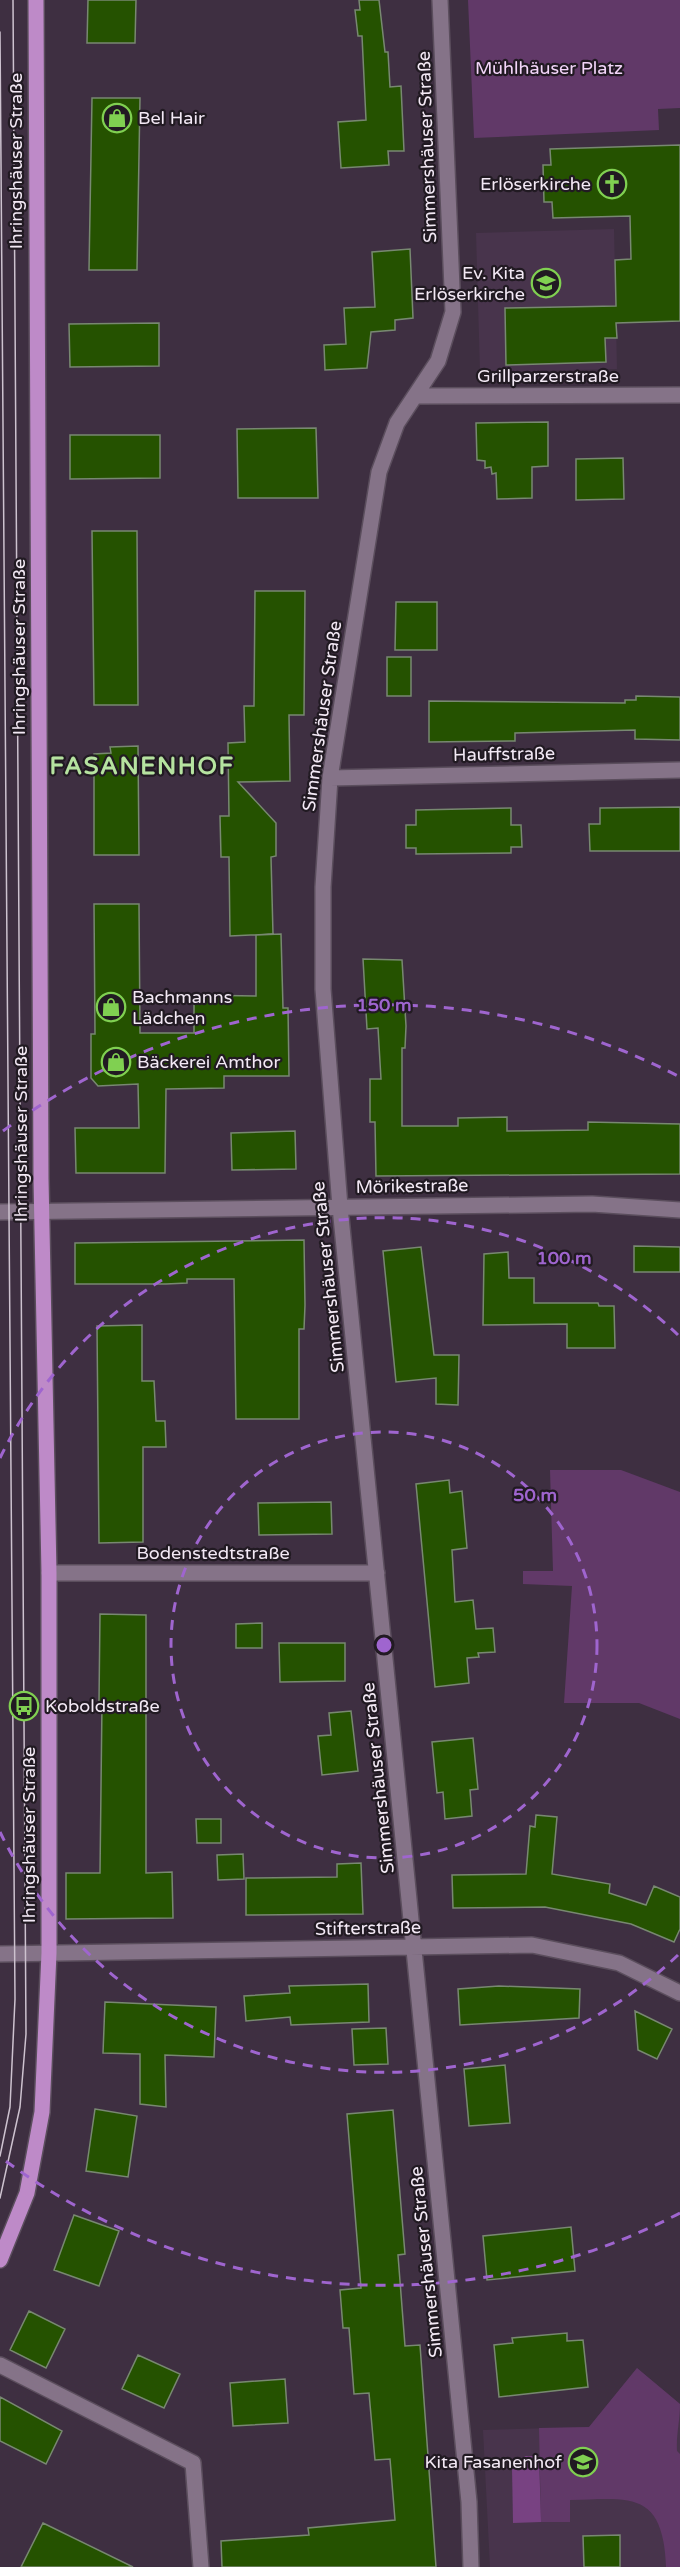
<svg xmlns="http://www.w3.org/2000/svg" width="680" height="2567" font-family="'Varela Round',sans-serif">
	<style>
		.built { fill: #48344c }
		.green { fill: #613968 }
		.forest { fill: #784282 }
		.building { fill: #255200; stroke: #788871; stroke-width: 1.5 }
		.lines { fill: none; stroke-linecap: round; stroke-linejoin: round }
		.minor-casing { stroke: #5b4e5d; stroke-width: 18 }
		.primary-casing { stroke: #5b4e5d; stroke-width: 18 }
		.minor { stroke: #857388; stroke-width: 15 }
		.primary { stroke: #be8ac8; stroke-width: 15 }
		.tram { stroke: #cdc2cf; stroke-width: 1.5 }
		.ring { fill: none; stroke: #9f65cf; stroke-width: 3; stroke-dasharray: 10 8 }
		.labels { text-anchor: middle; stroke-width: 4.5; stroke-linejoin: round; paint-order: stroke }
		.park-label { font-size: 18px; fill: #f3d5f9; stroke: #211a22 }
		.poi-label { font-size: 18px; fill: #f3e9f5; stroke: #211a22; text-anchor: start }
		.street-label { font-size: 18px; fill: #f3e9f5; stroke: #211a22 }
		.district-label { font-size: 24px; font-weight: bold; letter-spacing: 1.5px; fill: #b6e3a0; stroke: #211a22 }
		.centre { fill: #9f65cf; stroke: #211a22; stroke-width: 3 }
		.ring-label { font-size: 18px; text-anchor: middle; font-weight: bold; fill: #9f65cf; stroke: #211a22; stroke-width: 4.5; stroke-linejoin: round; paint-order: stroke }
	</style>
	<rect width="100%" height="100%" fill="#3e2f41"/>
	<path class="built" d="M 614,229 L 617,369 L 480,372 L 476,233 Z
		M 637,2368 L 680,2404 L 680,2567 L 490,2567 L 483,2430 L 589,2427 Z"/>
	<path class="green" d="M 468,0 L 680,0 L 680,108 L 658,109 L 659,130 L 474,138 Z
		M 550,1470 L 621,1470 L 680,1492 L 680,1719 L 639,1703 L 564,1703 L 572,1586 L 523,1584 L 523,1571 L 553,1571 Z
		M 637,2368 L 680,2404 C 680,2421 676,2435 677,2451 L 680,2454 L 680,2567 L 666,2567 C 663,2491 632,2498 570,2500 L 570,2522 L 541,2522 L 539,2428 L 589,2427 Z"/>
	<path class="forest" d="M 525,2456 L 539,2456 L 541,2522 L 513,2523 L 512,2467 Z"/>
	<path class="building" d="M 88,0 L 136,0 L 135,43 L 87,43 Z
		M 359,0 L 379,0 L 385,52 L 388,52 L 390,87 L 401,86 L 404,151 L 388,151 L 389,165 L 341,168 L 338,122 L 366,120 L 362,36 L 358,36 L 355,10 L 360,10 Z
		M 92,98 L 140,98 L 137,270 L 89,270 Z
		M 680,145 L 680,321 L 616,323 L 617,338 L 605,338 L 606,362 L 506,365 L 505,308 L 616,306 L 615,260 L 631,259 L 630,216 L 553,218 L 552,202 L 544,202 L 543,165 L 551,165 L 550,149 Z
		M 410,249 L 413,318 L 395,320 L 395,330 L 371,332 L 367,368 L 325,370 L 324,345 L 346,344 L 344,308 L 375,307 L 372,252 Z
		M 159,323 L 159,366 L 70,367 L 69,324 Z
		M 548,422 L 548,466 L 532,467 L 532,498 L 497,499 L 496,473 L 492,474 L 491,467 L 485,468 L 485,461 L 477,460 L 476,423 Z
		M 316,428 L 318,498 L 238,498 L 237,429 Z
		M 70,435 L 160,435 L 160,478 L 70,479 Z
		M 623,458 L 624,499 L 576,500 L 576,459 Z
		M 92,531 L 137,531 L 138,705 L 94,705 Z
		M 255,591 L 305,591 L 304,715 L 289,715 L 290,781 L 238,782 L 276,823 L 276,856 L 271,857 L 273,934 L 230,936 L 229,857 L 221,857 L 220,816 L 229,816 L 228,743 L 245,742 L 244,706 L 254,706 Z
		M 396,602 L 437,602 L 437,650 L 395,650 Z
		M 387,657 L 411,657 L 411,696 L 387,696 Z
		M 636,696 L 680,697 L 680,740 L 635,739 L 635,730 L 515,733 L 515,741 L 429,742 L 429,701 L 625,703 L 625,700 L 636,700 Z
		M 138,746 L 139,855 L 94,855 L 94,754 L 111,753 L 110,747 Z
		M 680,807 L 680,851 L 590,851 L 589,824 L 600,824 L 600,808 Z
		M 511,808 L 511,825 L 521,825 L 522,847 L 511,847 L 511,853 L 416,854 L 416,848 L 406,848 L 406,825 L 416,825 L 416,810 Z
		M 94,904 L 139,904 L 140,1033 L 194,1033 L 194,995 L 256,996 L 256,935 L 281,934 L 283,1008 L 288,1008 L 289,1076 L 224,1076 L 224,1088 L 166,1089 L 165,1173 L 76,1173 L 75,1128 L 139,1128 L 138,1084 L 98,1086 L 91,1078 L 91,1034 L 95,1034 Z
		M 363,959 L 402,960 L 406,1026 L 405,1048 L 402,1048 L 402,1126 L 458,1126 L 458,1118 L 507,1117 L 507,1131 L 588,1130 L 588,1122 L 680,1124 L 680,1174 L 376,1176 L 375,1122 L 370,1122 L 370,1079 L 381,1079 L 378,1028 L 367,1029 Z
		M 295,1131 L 296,1169 L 232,1170 L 231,1133 Z
		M 304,1240 L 305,1305 L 304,1329 L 299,1329 L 299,1419 L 236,1419 L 234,1279 L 187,1279 L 187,1283 L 166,1284 L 75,1284 L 75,1243 Z
		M 634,1246 L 680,1247 L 680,1272 L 634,1272 Z
		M 421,1247 L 434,1355 L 459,1355 L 458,1405 L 436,1404 L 436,1378 L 396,1382 L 383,1251 Z
		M 508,1252 L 509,1278 L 534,1278 L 534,1303 L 598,1303 L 599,1306 L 614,1306 L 615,1348 L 567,1348 L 567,1324 L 483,1325 L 484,1254 Z
		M 142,1325 L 142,1381 L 154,1381 L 156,1421 L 165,1421 L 166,1447 L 143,1447 L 143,1542 L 99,1543 L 97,1326 Z
		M 449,1480 L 450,1493 L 462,1491 L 467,1548 L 452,1550 L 455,1602 L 473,1600 L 476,1629 L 493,1628 L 495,1652 L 478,1653 L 479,1657 L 467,1658 L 469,1683 L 435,1687 L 416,1484 Z
		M 331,1502 L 332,1534 L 259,1535 L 258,1503 Z
		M 100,1614 L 146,1615 L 146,1873 L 172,1872 L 173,1918 L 66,1919 L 66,1873 L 100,1873 L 102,1702 L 99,1702 Z
		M 262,1623 L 262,1648 L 236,1648 L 236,1624 Z
		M 279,1643 L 345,1643 L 345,1681 L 280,1682 Z
		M 351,1711 L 358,1771 L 322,1775 L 318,1736 L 331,1735 L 329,1713 Z
		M 473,1738 L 478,1789 L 470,1790 L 472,1816 L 445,1819 L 443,1792 L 437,1793 L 432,1742 Z
		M 536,1815 L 557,1817 L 552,1874 L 610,1884 L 609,1893 L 646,1905 L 654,1886 L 680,1897 L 680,1929 L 674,1942 L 631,1924 L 545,1907 L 453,1908 L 452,1875 L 526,1874 L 530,1826 L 535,1827 Z
		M 196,1819 L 221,1819 L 221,1843 L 197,1843 Z
		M 243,1854 L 244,1879 L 218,1880 L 217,1855 Z
		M 361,1863 L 363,1914 L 246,1915 L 246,1878 L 337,1877 L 337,1864 Z
		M 368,1984 L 369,2022 L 291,2025 L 290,2017 L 246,2021 L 244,1996 L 290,1993 L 289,1986 Z
		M 499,1986 L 580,1989 L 579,2018 L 460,2025 L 458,1989 Z
		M 105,2002 L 216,2007 L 214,2057 L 165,2055 L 166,2107 L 140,2104 L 140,2054 L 103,2053 Z
		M 635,2011 L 672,2029 L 657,2059 L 638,2050 Z
		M 386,2028 L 388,2064 L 354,2065 L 352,2029 Z
		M 505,2065 L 510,2123 L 469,2126 L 464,2069 Z
		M 95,2109 L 137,2116 L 128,2177 L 86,2171 Z
		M 393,2110 L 405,2254 L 398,2255 L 405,2346 L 420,2345 L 436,2567 L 222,2567 L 221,2541 L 309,2535 L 308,2528 L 395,2520 L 390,2459 L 375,2460 L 369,2393 L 354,2394 L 349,2328 L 343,2328 L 340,2290 L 361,2288 L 347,2114 Z
		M 74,2215 L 119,2231 L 99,2286 L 54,2270 Z
		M 571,2227 L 575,2271 L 487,2280 L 483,2236 Z
		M 29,2311 L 65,2329 L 46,2368 L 10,2350 Z
		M 567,2333 L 567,2341 L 583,2340 L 588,2387 L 499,2397 L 494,2345 L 513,2343 L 512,2338 Z
		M 138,2355 L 180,2374 L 164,2408 L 122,2389 Z
		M 285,2379 L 288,2423 L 233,2426 L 230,2383 Z
		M 0,2397 L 62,2431 L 46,2464 L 0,2441 Z
		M 43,2523 L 133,2567 L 21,2567 Z
		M 620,2535 L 620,2567 L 584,2567 L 583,2536 Z"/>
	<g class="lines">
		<g class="minor-casing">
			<path id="minor" d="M 440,0 L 453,312 L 438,361 L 397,423 L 379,472 L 330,778 L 323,887 L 323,989 L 340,1207 L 469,2502 L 471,2567
				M 416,396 L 680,395
				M 330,778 L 680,770
				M 0,1212 L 592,1204 L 680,1210
				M 49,1573 L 377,1573
				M 0,1954 L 532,1945 L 619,1963 L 680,1993
				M 0,2365 L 193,2463 L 201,2567"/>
		</g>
		<g class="primary-casing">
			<path id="primary" d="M 0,2260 L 27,2193 L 42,2112 L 49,1953 L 49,1573 L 41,1179 L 36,0"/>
		</g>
		<use href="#minor" class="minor"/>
		<use href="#primary" class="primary"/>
		<path class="tram" d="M 0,32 L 15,1999 L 10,2107 L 0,2156
			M 0,2198 L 20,2107 L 26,2034 L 13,0"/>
	</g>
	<g class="ring">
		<circle cx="384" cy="1645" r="213"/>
		<path d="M678 1955A427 427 0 0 1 0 1832M0 1458A427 427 0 0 1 678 1335"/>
		<path d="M680 2213A640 640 0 0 1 3 2159M3 1131A640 640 0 0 1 680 1077"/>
	</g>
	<defs>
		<g id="shop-ring" transform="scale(1.5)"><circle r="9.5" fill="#211a22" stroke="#80d051" stroke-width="1.5"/><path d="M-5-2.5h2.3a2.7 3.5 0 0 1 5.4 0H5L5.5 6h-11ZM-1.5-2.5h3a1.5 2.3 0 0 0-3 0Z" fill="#80d051"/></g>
		<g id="church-ring" transform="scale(1.5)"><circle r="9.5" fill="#211a22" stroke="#80d051" stroke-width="1.5"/><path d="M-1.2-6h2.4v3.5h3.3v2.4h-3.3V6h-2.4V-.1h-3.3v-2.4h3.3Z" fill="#80d051"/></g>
		<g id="school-ring" transform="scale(1.5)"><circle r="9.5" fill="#211a22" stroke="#80d051" stroke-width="1.5"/><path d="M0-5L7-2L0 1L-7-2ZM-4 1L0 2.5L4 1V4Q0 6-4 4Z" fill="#80d051"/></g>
		<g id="bus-ring" transform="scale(1.5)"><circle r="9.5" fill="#211a22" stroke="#80d051" stroke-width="1.5"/><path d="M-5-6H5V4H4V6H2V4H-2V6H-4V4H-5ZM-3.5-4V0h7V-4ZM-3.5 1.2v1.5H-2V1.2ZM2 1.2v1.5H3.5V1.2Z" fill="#80d051"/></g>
	</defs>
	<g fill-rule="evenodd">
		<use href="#shop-ring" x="117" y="118"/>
		<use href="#church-ring" x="612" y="184"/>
		<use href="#school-ring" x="546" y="283"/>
		<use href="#shop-ring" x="111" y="1007"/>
		<use href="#shop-ring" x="116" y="1062"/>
		<use href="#bus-ring" x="24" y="1706"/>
		<use href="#school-ring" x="583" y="2462"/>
	</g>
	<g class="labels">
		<g class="park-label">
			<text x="549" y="74">Mühlhäuser Platz</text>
		</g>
		<g class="poi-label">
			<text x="138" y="124">Bel Hair</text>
			<text x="591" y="190" text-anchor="end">Erlöserkirche</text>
			<text x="525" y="279" text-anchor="end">Ev. Kita<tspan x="525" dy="21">Erlöserkirche</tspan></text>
			<text x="132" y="1003">Bachmanns<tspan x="132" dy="21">Lädchen</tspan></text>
			<text x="137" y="1068">Bäckerei Amthor</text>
			<text x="45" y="1712">Koboldstraße</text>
			<text x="562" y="2468" text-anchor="end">Kita Fasanenhof</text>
		</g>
		<g class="street-label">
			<text transform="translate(427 147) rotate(-92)" y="6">Simmershäuser Straße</text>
			<text transform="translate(16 161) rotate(-90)" y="6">Ihringshäuser Straße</text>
			<text x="548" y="382">Grillparzerstraße</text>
			<text transform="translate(19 647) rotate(-90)" y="6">Ihringshäuser Straße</text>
			<text transform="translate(322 716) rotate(-82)" y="6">Simmershäuser Straße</text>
			<text transform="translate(504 754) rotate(-1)" y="6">Hauffstraße</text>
			<text transform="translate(21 1134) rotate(-90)" y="6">Ihringshäuser Straße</text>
			<text transform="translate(412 1186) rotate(-1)" y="6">Mörikestraße</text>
			<text transform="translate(328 1277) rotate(-96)" y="6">Simmershäuser Straße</text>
			<text x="213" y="1559">Bodenstedtstraße</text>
			<text transform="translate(378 1778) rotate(-96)" y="6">Simmershäuser Straße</text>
			<text transform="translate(29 1835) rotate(-90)" y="6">Ihringshäuser Straße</text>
			<text transform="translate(368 1928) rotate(-1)" y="6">Stifterstraße</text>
			<text transform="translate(426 2262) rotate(-96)" y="6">Simmershäuser Straße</text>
		</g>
		<g class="district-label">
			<text x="142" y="774">FASANENHOF</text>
		</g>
	</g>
	<circle cx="384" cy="1645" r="9" class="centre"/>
	<g class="ring-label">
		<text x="384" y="1011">150 m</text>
		<text x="564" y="1264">100 m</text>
		<text x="535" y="1501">50 m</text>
	</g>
</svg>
